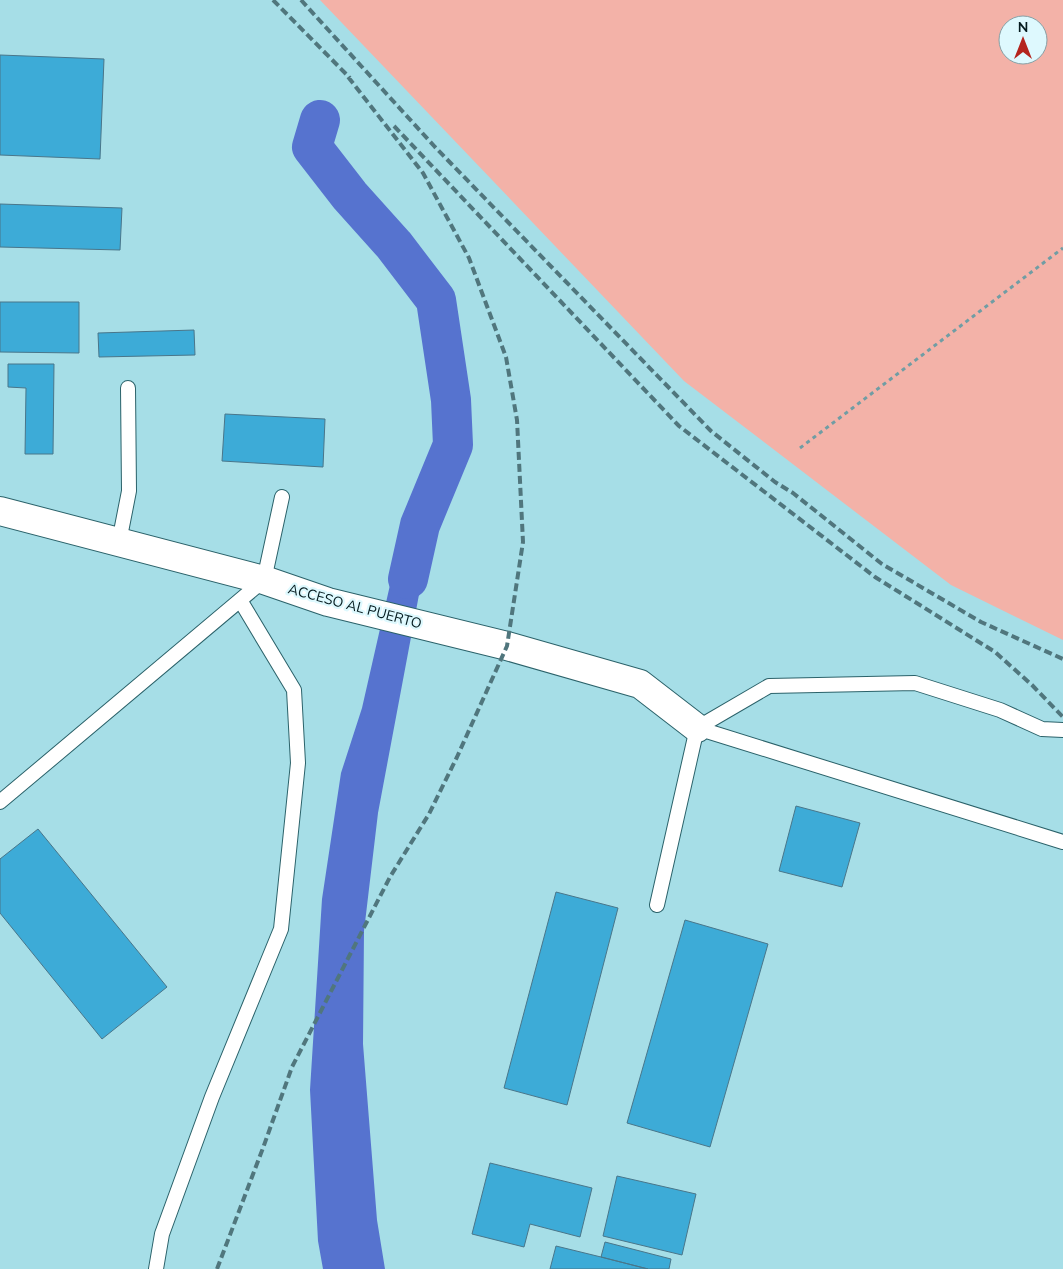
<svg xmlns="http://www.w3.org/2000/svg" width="1063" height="1269" font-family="Mulish,sans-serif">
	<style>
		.green { fill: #f3b2a8; fill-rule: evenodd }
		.water { fill: #5673cf }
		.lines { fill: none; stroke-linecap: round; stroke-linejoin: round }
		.river { stroke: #5673cf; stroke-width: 40 }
		.building { fill: #3dabd7; stroke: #49768a }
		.lane-casing { stroke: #2b626a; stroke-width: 16 }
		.primary-casing { stroke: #2b626a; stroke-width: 30 }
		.path { stroke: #709da4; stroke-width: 3; stroke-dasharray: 4 4; stroke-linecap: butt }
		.lane { stroke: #fff; stroke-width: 14 }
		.primary { stroke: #fff; stroke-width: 28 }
		.rail { stroke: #50767d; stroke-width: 4; stroke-dasharray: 8 4; stroke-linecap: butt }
		.labels { text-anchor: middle; stroke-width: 4.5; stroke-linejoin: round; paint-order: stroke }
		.street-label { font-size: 14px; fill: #051b1f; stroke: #def9fe }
	</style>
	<rect width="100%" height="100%" fill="#a6dee7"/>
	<path class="green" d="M 320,0 L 1063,0 L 1063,640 L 951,585 L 684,381 ZM 1008,25 L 1038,25 L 1038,55 L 1008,55 Z"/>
	<path class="water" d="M 420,525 L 424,568 L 378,813 L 364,931 L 363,1044 L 377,1220 L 385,1269 L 323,1269 L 318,1241 L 310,1090 L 322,899 L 341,773 L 362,708 L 395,563 Z"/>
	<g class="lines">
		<path class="river" d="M 320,120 L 312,147 L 350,196 L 394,245 L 436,300 L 451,400 L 453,445 L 420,525 L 408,579"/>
	</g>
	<path class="building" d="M 0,55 L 104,59 L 100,159 L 0,155 Z
		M 0,204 L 122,208 L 120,250 L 0,247 Z
		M 0,302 L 79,302 L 79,353 L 0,352 Z
		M 194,330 L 195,355 L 99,357 L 98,333 Z
		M 8,364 L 54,364 L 53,454 L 25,454 L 26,388 L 8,387 Z
		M 225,414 L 325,419 L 323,467 L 222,461 Z
		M 796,806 L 860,823 L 842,887 L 779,871 Z
		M 38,829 L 167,987 L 102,1039 L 0,913 L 0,859 Z
		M 556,892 L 618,908 L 567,1105 L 504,1088 Z
		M 685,920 L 768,944 L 710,1147 L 627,1123 Z
		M 490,1163 L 592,1188 L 580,1237 L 530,1224 L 524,1247 L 472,1234 Z
		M 617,1176 L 696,1194 L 682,1255 L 603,1236 Z
		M 605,1242 L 671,1259 L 669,1269 L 648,1269 L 601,1257 Z
		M 556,1246 L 601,1257 L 648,1269 L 550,1269 Z"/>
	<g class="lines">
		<g class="lane-casing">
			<path id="lane" d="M 119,542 L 129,491 L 128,388
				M 697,728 L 1063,842
				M 0,802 L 264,580 L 282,497
				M 657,905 L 697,728 L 769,686 L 915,683 L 1000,710 L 1042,729 L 1063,730
				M 156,1269 L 162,1234 L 212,1097 L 281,929 L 298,763 L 294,690 L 240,600"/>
		</g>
		<g class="primary-casing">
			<path id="primary" d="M 0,511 L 264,580 L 328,602 L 507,646 L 640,684 L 697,728"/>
		</g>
		<path class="path" d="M 800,448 L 1063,248"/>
		<use href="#lane" class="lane"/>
		<use href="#primary" class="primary"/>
		<path class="rail" d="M 273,0 L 350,78
			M 301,0 L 435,147 L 711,431 L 775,482 L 793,493 L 882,564 L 981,622 L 1063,659
			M 394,126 L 679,426 L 875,577 L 995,652 L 1032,685 L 1063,717
			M 217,1269 L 263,1148 L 292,1067 L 390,877 L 429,814 L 457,757 L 507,646 L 523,542 L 517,420 L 506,357 L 469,258 L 423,173 L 345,73"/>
	</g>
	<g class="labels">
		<g class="street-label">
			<text transform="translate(355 606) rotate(15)" y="5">ACCESO AL PUERTO</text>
		</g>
	</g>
	<g transform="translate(1023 40)"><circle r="24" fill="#def9fe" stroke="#87a0a5"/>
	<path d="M0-4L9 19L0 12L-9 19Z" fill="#b4251e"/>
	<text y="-8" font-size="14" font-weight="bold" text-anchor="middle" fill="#051b1f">N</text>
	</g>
</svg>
